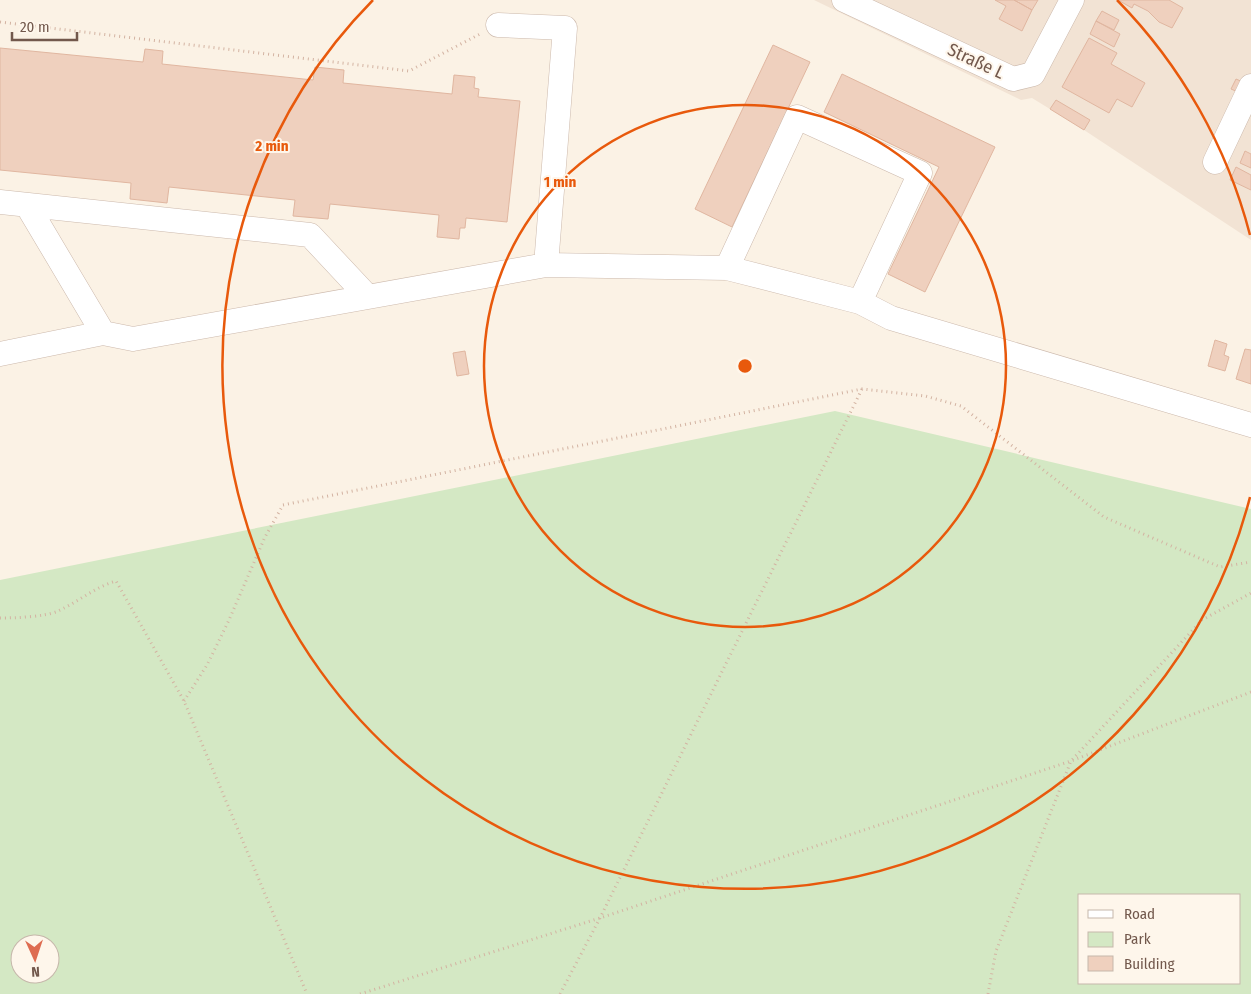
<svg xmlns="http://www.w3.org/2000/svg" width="1251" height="994" font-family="'Fira Sans Condensed',sans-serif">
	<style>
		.residential { fill: #f2e3d4 }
		.green { fill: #d4e8c4; fill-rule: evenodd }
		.building { fill: #efd0be; stroke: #e0b6a0 }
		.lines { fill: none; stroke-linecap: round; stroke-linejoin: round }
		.minor-casing { stroke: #ccb9ac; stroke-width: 25 }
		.path { stroke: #d3b3a2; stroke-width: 3; stroke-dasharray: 1 4; stroke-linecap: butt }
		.minor { stroke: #fff; stroke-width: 24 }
		.ring { fill: none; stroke: #e8590c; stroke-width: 2.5 }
		.labels { text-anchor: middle; stroke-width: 4; stroke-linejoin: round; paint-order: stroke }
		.street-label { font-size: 18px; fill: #72584c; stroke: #fef6eb }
		.centre { fill: #e8590c; stroke: #fef6eb; stroke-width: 2.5 }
		.ring-label { font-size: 15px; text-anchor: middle; font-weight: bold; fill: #e8590c; stroke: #fef6eb; stroke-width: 4; stroke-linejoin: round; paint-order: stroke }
	</style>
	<rect width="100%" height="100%" fill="#fbf2e5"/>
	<path class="residential" d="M 814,0 L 1251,0 L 1251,240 L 1084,130 L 1032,98 L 1021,100 Z"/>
	<path class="green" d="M 835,411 L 1251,509 L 1251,994 L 0,994 L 0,580 ZM 1080,895 L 1240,895 L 1240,983 L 1080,983 ZM 20,944 L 50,944 L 50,974 L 20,974 Z"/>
	<path class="building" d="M 995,0 L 1014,0 L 1032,10 L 1022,31 L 999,19 L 1006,6 Z
		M 1014,0 L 1038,0 L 1032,10 Z
		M 1118,0 L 1169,0 L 1183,8 L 1172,28 L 1159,22 L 1148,11 L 1134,4 L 1132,8 Z
		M 1102,11 L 1119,20 L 1114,30 L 1096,21 Z
		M 1096,21 L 1120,34 L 1114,47 L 1090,34 Z
		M 1089,38 L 1117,53 L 1111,64 L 1145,83 L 1132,107 L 1117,99 L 1109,113 L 1062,87 Z
		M 773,45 L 810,62 L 732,227 L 695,209 Z
		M 0,48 L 143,62 L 145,49 L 163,51 L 162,64 L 313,80 L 315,67 L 344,70 L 343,83 L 452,94 L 454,75 L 475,77 L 474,88 L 479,89 L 478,97 L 520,101 L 507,222 L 466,218 L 465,228 L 460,228 L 459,239 L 437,237 L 439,215 L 330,204 L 328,219 L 293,216 L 295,200 L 169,187 L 167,203 L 130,199 L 131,183 L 0,170 Z
		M 842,74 L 995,147 L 925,292 L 888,274 L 939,167 L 824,112 Z
		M 1236,79 L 1243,82 L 1238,92 L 1231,89 Z
		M 1056,100 L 1090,120 L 1084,130 L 1050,109 Z
		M 1245,151 L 1251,154 L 1251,168 L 1240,163 Z
		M 1236,167 L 1251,175 L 1251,190 L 1230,180 Z
		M 1215,340 L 1227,344 L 1224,355 L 1229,357 L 1225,371 L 1208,366 Z
		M 1245,349 L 1251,350 L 1251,384 L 1236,379 Z
		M 465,351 L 469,374 L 457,376 L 453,353 Z"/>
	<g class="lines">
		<g class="minor-casing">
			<path id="minor" d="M 844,0 L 1013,79 L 1033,74 L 1072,0
				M 498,25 L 565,28 L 546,265
				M 1215,162 L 1251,86
				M 0,202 L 310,235 L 367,296
				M 27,205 L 103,333
				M 727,268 L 797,117 L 920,173 L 860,302
				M 0,354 L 103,333 L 133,339 L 546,265 L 727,268 L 860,302 L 891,318 L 1251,425"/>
		</g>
		<path class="path" d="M 0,22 L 409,71 L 480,34
			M 0,618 C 14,618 45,617 58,611 C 78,602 95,587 116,581 L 184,701 L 307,994
			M 184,701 L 207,665 L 229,620 L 265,537 L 283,505 L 862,389 L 925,396 L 961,406 L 1104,517 L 1220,567 L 1251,562
			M 360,994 L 600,918 L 1071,761 L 1251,692
			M 560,994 L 600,918 L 862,389
			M 988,994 L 996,951 L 1071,761 L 1202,620 L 1251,593"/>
		<use href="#minor" class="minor"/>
	</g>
	<g class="ring">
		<circle cx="745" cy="366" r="261"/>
		<path d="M1250 497A522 522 0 1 1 373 0M1117 0A522 522 0 0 1 1250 235"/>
	</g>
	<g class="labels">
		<g class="street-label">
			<text transform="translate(976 61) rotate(25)" y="6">Straße L</text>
		</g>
	</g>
	<circle cx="745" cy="366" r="8" class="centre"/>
	<g class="ring-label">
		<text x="272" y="151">2 min</text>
		<text x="560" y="187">1 min</text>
	</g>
	<rect x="1078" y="894" width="162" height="90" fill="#fef6eb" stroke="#c6b7ab"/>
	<rect x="1088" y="910" width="25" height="8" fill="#ffffff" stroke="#c6b7ab"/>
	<text x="1124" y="919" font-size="15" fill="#72584c">Road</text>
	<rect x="1088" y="932" width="25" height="15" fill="#d4e8c4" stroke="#c6b7ab"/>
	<text x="1124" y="944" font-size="15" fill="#72584c">Park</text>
	<rect x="1088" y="956" width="25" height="15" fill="#efd0be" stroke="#c6b7ab"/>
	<text x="1124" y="969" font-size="15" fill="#72584c">Building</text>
	<g transform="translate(35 959) rotate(177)"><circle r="24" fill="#fef6eb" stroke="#c6b7ab"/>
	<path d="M0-4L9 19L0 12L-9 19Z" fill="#de6c51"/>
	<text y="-8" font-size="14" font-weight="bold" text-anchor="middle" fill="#72584c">N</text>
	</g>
	<path d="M12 32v8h65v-8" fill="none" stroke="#72584c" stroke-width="2.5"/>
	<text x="20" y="32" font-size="15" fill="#72584c" stroke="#fef6eb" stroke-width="4" paint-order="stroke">20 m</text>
</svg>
